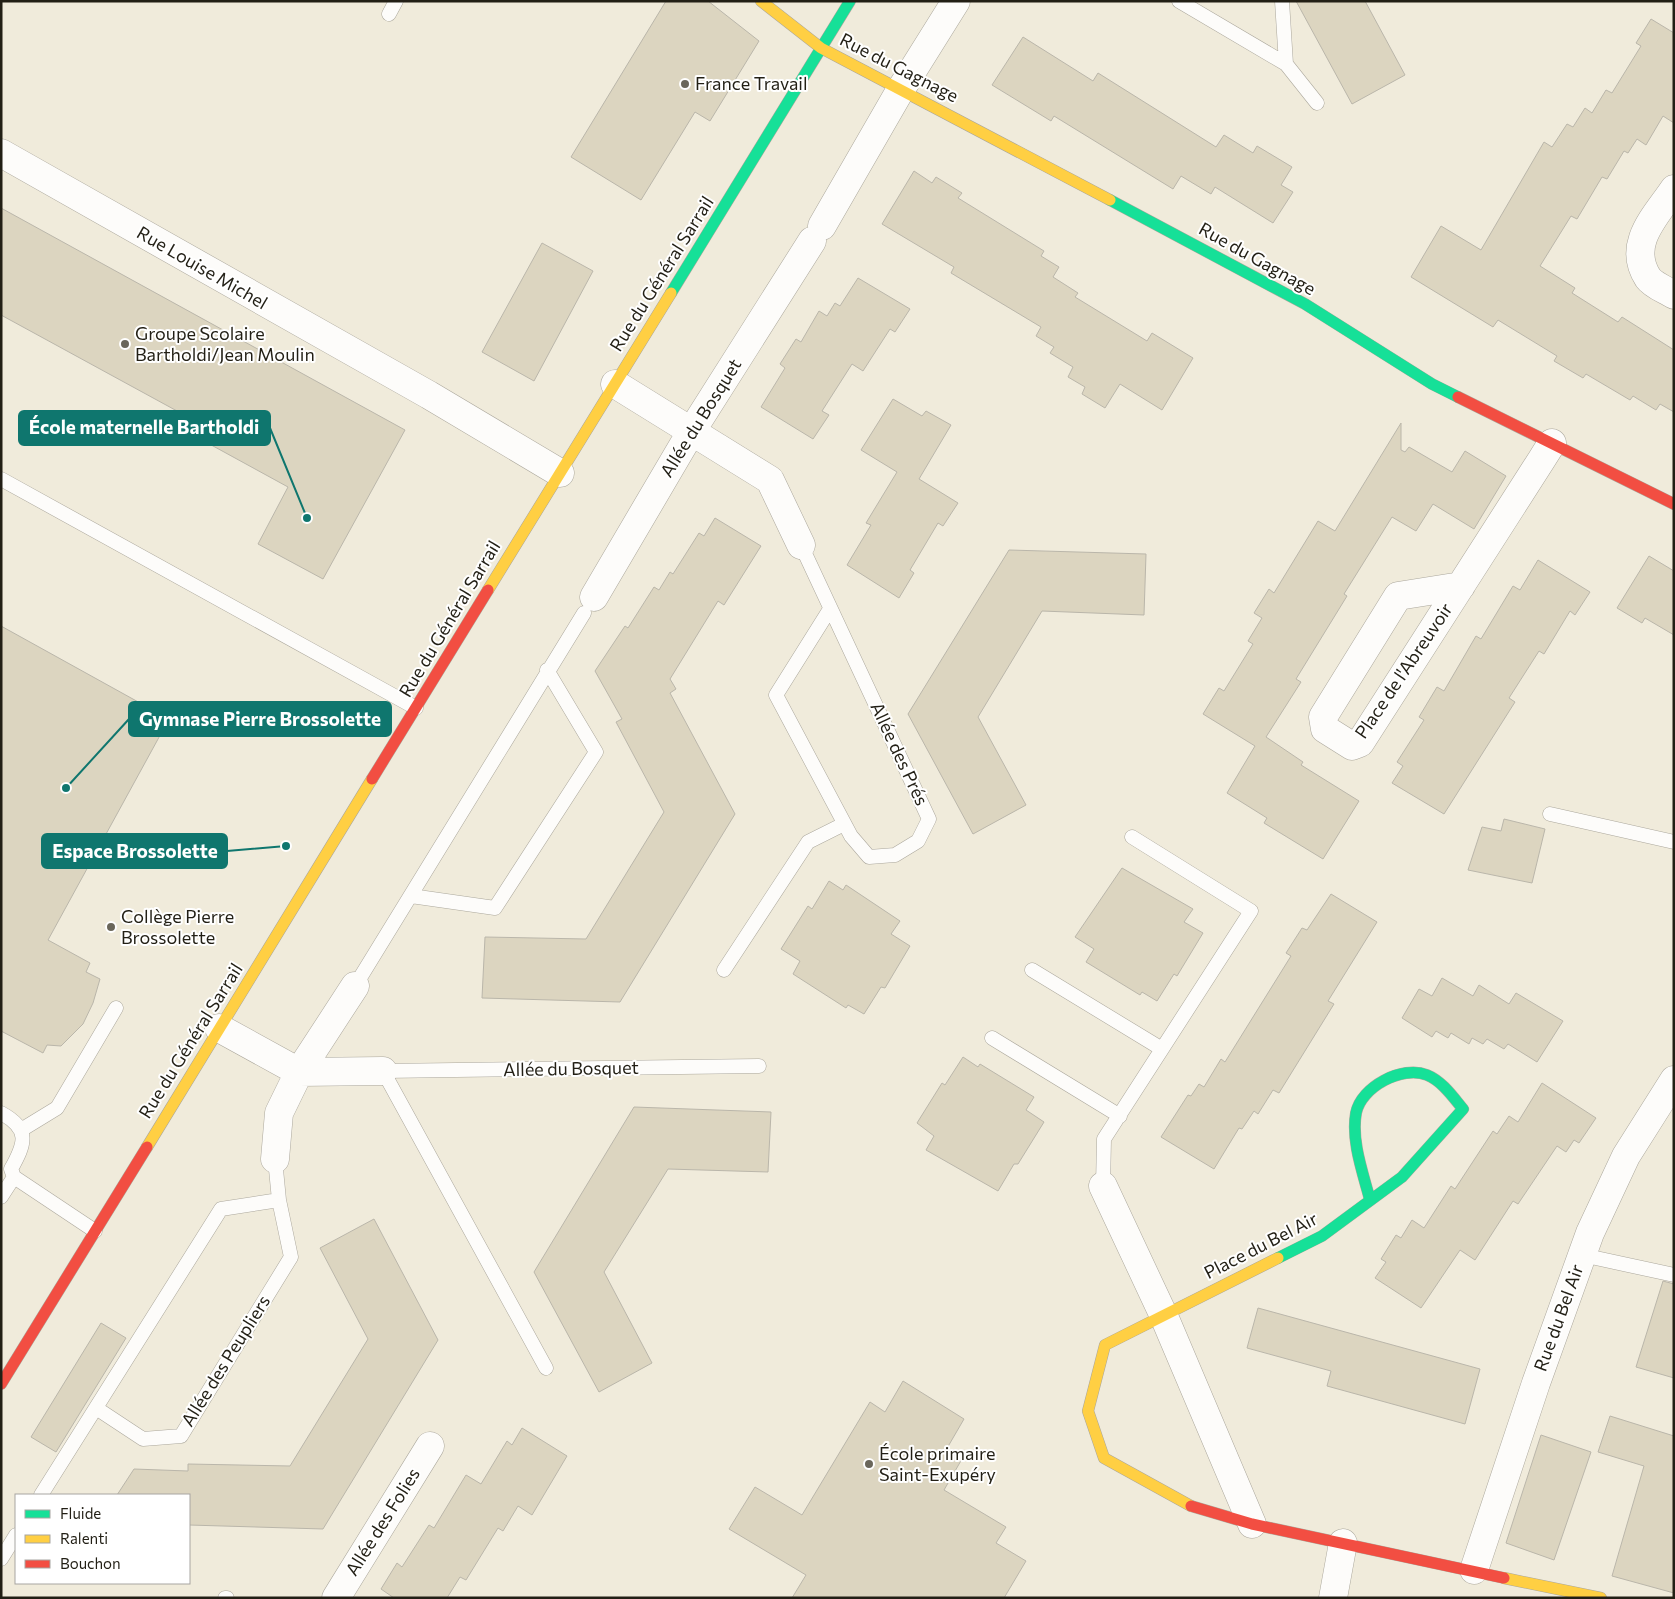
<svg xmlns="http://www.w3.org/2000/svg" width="1675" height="1599" font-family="Commissioner,sans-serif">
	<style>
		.building { fill: #dcd5c0; stroke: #bab6aa }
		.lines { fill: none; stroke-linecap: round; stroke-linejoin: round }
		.lane-casing { stroke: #aba79c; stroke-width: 15 }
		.street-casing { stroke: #aba79c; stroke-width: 29 }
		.fast-casing { stroke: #aba79c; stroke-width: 12 }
		.slow-casing { stroke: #aba79c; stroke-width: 12 }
		.jam-casing { stroke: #aba79c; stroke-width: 12 }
		.lane { stroke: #fdfcfa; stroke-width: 14 }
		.street { stroke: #fdfcfa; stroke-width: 28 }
		.fast { stroke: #16e098; stroke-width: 11 }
		.slow { stroke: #ffcf43; stroke-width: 11 }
		.jam { stroke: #f24e42; stroke-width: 11 }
		.poi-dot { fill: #6a665a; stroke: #fff; stroke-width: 2 }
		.labels { text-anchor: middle; stroke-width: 4; stroke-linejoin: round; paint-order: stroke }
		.street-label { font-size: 18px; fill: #221f15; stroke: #fff }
		.poi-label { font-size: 18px; fill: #221f15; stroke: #fff; text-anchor: start }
		.leader { fill: none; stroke: #0f766e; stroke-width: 2 }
		.callout-dot { fill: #0f766e; stroke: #fff; stroke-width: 2 }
		.callout { fill: #0f766e; stroke: #0f766e; stroke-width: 2 }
		.callout-label { font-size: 19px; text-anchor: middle; font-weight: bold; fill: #fff }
	</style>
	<rect width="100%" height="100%" fill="#f0ebdb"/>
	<path class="building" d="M 666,1 L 708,1 L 759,41 L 710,121 L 695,112 L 641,200 L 571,157 Z
		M 1296,1 L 1365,1 L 1405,75 L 1352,104 Z
		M 1651,19 L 1674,33 L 1674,123 L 1663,116 L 1646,145 L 1637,139 L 1628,153 L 1624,151 L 1607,179 L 1602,177 L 1577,219 L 1571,216 L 1540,266 L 1575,288 L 1572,293 L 1618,322 L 1622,317 L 1674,350 L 1674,412 L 1660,404 L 1656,410 L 1633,396 L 1630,400 L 1586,374 L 1583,378 L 1554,361 L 1557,356 L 1498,320 L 1493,327 L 1411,277 L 1441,226 L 1481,250 L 1544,142 L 1552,147 L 1567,124 L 1573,127 L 1585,108 L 1592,113 L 1606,90 L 1612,93 L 1641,46 L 1636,43 Z
		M 1023,37 L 1093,81 L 1098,73 L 1216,147 L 1224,135 L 1253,153 L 1257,146 L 1292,167 L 1281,185 L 1293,192 L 1273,223 L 1215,187 L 1211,194 L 1181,176 L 1173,189 L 1054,116 L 1051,121 L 992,85 Z
		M 914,171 L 932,183 L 936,177 L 962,193 L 958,198 L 1044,251 L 1041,256 L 1059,267 L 1053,277 L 1078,293 L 1075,297 L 1147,341 L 1152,333 L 1193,358 L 1162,410 L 1120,384 L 1105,408 L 1082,394 L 1085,387 L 1068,377 L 1073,367 L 1050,353 L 1054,347 L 1036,336 L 1041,327 L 951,273 L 954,267 L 882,224 Z
		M 1,208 L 405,430 L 323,579 L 258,544 L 288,487 L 182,429 L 188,417 L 1,315 Z
		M 542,243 L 593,271 L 534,381 L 482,352 Z
		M 858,278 L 910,309 L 895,332 L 890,329 L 863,371 L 852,364 L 822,411 L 829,415 L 813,439 L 761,407 L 785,368 L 780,364 L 796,339 L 801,342 L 819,311 L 827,316 L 835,303 L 840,306 Z
		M 893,399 L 922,416 L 926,411 L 951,425 L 919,479 L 958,503 L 943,526 L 938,523 L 910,570 L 914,573 L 899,598 L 847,565 L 871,525 L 866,523 L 897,472 L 861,450 Z
		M 1401,423 L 1401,450 L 1405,452 L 1409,447 L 1452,472 L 1465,451 L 1506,476 L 1474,529 L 1433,504 L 1416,531 L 1392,517 L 1344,594 L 1347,596 L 1296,679 L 1301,682 L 1266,737 L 1303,762 L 1301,765 L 1359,801 L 1323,859 L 1264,823 L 1267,818 L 1227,793 L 1255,746 L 1203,714 L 1219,688 L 1224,691 L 1253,644 L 1248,641 L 1262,618 L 1254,613 L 1269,589 L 1274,593 L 1318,521 L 1335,531 Z
		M 715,518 L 761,546 L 724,605 L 718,601 L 670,679 L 676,689 L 670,693 L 735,814 L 620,1002 L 482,998 L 485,937 L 586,939 L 664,812 L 616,722 L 622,719 L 595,671 L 625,626 L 628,628 L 654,587 L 659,590 L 670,572 L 673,574 L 699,533 L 704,536 Z
		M 1009,550 L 1146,554 L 1144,615 L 1042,611 L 978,717 L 1026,805 L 973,834 L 908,714 Z
		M 1649,556 L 1674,571 L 1674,635 L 1645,618 L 1642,623 L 1617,608 Z
		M 1538,560 L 1590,592 L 1575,615 L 1570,611 L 1544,654 L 1539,651 L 1509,698 L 1515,702 L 1444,814 L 1392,783 L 1403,766 L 1397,762 L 1424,720 L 1419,717 L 1437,687 L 1444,691 L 1476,636 L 1481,639 L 1513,586 L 1520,590 Z
		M 1,626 L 169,719 L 48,940 L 90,963 L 86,972 L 100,979 L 93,1003 L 83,1024 L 61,1046 L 47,1045 L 43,1053 L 1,1031 Z
		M 1504,819 L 1545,829 L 1532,883 L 1468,870 L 1482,827 L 1501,831 Z
		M 1122,868 L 1193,909 L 1184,922 L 1203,933 L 1177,976 L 1174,974 L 1157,1001 L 1142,992 L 1140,995 L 1086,962 L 1094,949 L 1075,937 Z
		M 829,881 L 843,890 L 846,885 L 900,921 L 891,934 L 910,946 L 885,988 L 881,987 L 864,1014 L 848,1005 L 846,1008 L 793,974 L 800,961 L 781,949 L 808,906 L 812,909 Z
		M 1331,894 L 1377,922 L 1328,1001 L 1334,1004 L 1279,1093 L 1273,1090 L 1258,1114 L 1254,1111 L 1242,1129 L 1239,1128 L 1214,1169 L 1161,1137 L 1188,1095 L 1191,1096 L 1199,1084 L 1204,1087 L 1221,1059 L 1225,1062 L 1291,956 L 1286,953 L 1302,928 L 1307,930 Z
		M 1442,978 L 1473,996 L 1479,985 L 1509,1004 L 1516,993 L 1563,1021 L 1537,1062 L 1508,1044 L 1504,1049 L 1487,1039 L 1483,1044 L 1472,1038 L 1469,1044 L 1451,1033 L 1448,1038 L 1436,1031 L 1432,1037 L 1402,1018 L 1419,989 L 1432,996 Z
		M 963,1057 L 978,1067 L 980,1064 L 1034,1097 L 1026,1110 L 1044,1122 L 1018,1164 L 1014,1164 L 998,1191 L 926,1150 L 934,1136 L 917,1123 L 942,1083 L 945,1085 Z
		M 1542,1083 L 1596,1118 L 1579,1143 L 1574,1140 L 1566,1152 L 1557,1146 L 1518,1204 L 1513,1201 L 1475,1260 L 1460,1250 L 1421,1308 L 1375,1278 L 1386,1262 L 1381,1259 L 1396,1235 L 1401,1238 L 1412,1220 L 1424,1228 L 1451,1186 L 1455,1189 L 1493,1131 L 1497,1134 L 1509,1116 L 1518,1122 Z
		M 634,1107 L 771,1112 L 768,1172 L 668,1169 L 604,1272 L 652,1363 L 599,1392 L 534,1272 Z
		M 374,1219 L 438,1340 L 323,1529 L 189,1525 L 189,1495 L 117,1495 L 134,1469 L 188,1471 L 188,1464 L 290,1466 L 368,1339 L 320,1248 Z
		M 1663,1281 L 1674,1284 L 1674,1378 L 1636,1367 Z
		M 1258,1308 L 1480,1369 L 1465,1424 L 1327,1386 L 1331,1371 L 1247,1348 Z
		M 101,1323 L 126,1338 L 56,1452 L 31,1437 Z
		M 903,1381 L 964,1419 L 946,1450 L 962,1459 L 944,1490 L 1006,1527 L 996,1543 L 1026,1561 L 1004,1598 L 792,1598 L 806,1575 L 729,1529 L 755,1487 L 802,1515 L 870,1402 L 885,1412 Z
		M 1610,1416 L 1674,1436 L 1674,1593 L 1612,1576 L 1644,1466 L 1598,1452 Z
		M 522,1428 L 567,1456 L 532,1515 L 518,1506 L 503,1531 L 498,1528 L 466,1580 L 460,1577 L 447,1598 L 394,1598 L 381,1589 L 397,1563 L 402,1567 L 429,1525 L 434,1528 L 466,1475 L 481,1484 L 507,1441 L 512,1445 Z
		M 1541,1435 L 1591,1452 L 1554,1560 L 1506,1543 Z"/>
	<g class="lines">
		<g class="lane-casing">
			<path id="lane" d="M 1179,1 L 1286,64
				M 1282,1 L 1286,64 L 1317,103
				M 389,14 L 396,1
				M 1,479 L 416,708
				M 801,545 L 929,819 L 918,841 L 895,855 L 869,857 L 851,836 L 776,695 L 830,609
				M 1550,814 L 1674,842
				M 411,896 L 495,908 L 596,752 L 547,670
				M 724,970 L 808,842 L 844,824
				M 1032,970 L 1162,1049
				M 355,986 L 584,613
				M 992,1038 L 1120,1116
				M 1,1113 C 31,1129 25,1144 11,1169 L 14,1177 L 95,1231
				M 21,1130 L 57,1108 L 116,1008
				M 1103,1186 L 1104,1139 L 1251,911 L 1132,837
				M 1,1197 L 14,1177
				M 1582,1255 L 1674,1275
				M 546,1368 L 383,1071 L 759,1066
				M 96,1408 L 143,1439 L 181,1436 L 291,1257 L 279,1200
				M 41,1495 L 221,1209 L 279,1200 L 275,1159
				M 1,1559 L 16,1535
				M 225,1598 L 227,1598"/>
		</g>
		<g class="street-casing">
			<path id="street" d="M 1,153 L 429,395 L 560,473
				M 1674,189 C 1656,216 1626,244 1648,278 C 1653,285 1666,290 1674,295
				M 822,226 L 901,89 L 956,1
				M 615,384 L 770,480 L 801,545
				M 1461,586 L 1398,596 L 1323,717 L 1325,729 L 1352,746 L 1360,743 L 1542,459 L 1552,443
				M 594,597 L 691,432 L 812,241
				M 219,1028 L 299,1072 L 383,1071
				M 275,1159 L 279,1113 L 299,1072 L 355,986
				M 1103,1186 L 1163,1314 L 1252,1524
				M 1474,1570 L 1536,1383 L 1590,1233 L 1626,1156 L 1674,1080
				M 336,1598 L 430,1446
				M 1333,1598 L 1343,1543"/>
		</g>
		<g class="fast-casing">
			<path id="fast" d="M 1110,200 L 1305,304 L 1432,384 L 1458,397
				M 671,293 L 850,1
				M 1278,1258 L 1322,1236 L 1402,1177 L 1463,1109 C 1453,1097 1442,1081 1427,1075 C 1402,1065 1361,1087 1356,1113 C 1351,1141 1363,1173 1370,1200"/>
		</g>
		<g class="slow-casing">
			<path id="slow" d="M 761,1 L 821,48 L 1110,200
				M 488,590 L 671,293
				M 147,1147 L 372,779
				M 1191,1506 L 1104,1458 L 1088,1411 L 1105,1345 L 1278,1258
				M 1504,1578 L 1601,1598"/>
		</g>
		<g class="jam-casing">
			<path id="jam" d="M 1458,397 L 1674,504
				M 372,779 L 488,590
				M 1,1384 L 147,1147
				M 1191,1506 L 1252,1524 L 1504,1578"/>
		</g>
		<use href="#lane" class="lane"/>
		<use href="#street" class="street"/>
		<use href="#fast" class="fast"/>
		<use href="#slow" class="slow"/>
		<use href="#jam" class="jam"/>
	</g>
	<g class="poi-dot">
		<circle cx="685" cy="84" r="5"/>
		<circle cx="125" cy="344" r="5"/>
		<circle cx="111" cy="927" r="5"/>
		<circle cx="869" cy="1464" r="5"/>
	</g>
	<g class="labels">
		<g class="street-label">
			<text transform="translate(899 68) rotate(27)" y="6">Rue du Gagnage</text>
			<text transform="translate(1257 259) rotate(29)" y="6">Rue du Gagnage</text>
			<text transform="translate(202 268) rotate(30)" y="6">Rue Louise Michel</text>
			<text transform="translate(662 274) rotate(-58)" y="6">Rue du Général Sarrail</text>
			<text transform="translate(701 418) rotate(-58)" y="6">Allée du Bosquet</text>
			<text transform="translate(450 619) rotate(-59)" y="6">Rue du Général Sarrail</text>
			<text transform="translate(1404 671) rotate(-56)" y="6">Place de l'Abreuvoir</text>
			<text transform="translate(899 754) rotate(65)" y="6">Allée des Prés</text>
			<text transform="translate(191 1041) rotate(-58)" y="6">Rue du Général Sarrail</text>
			<text transform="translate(571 1069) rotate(-1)" y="6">Allée du Bosquet</text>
			<text transform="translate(1261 1246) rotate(-27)" y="6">Place du Bel Air</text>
			<text transform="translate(1559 1318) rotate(-70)" y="6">Rue du Bel Air</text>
			<text transform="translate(226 1361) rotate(-58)" y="6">Allée des Peupliers</text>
			<text transform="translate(383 1522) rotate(-58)" y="6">Allée des Folies</text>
		</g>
		<g class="poi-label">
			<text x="695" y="90">France Travail</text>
			<text x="135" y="340">Groupe Scolaire<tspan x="135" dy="21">Bartholdi/Jean Moulin</tspan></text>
			<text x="121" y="923">Collège Pierre<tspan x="121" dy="21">Brossolette</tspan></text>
			<text x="879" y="1460">École primaire<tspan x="879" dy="21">Saint-Exupéry</tspan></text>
		</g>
	</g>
	<path class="leader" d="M307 518L270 428M66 788L129 719M286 846L227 851"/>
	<g class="callout-dot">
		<circle cx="307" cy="518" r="5"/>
		<circle cx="66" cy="788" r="5"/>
		<circle cx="286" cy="846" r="5"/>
	</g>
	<g class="callout">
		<rect x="19" y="411" width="251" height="34" rx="5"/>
		<rect x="129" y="702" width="262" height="34" rx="5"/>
		<rect x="42" y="834" width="185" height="34" rx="5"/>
	</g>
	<g class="callout-label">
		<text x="144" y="434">École maternelle Bartholdi</text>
		<text x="260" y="726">Gymnase Pierre Brossolette</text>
		<text x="135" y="858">Espace Brossolette</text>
	</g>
	<rect width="1675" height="1599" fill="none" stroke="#221f15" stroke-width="5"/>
	<rect x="15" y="1494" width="175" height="90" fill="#ffffff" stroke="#a7a5a1"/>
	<rect x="25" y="1510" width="25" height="8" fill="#16e098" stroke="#a7a5a1"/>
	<text x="60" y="1519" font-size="15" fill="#221f15">Fluide</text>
	<rect x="25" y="1535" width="25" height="8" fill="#ffcf43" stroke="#a7a5a1"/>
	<text x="60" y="1544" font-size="15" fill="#221f15">Ralenti</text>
	<rect x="25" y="1560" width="25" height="8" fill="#f24e42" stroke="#a7a5a1"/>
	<text x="60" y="1569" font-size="15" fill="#221f15">Bouchon</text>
</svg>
